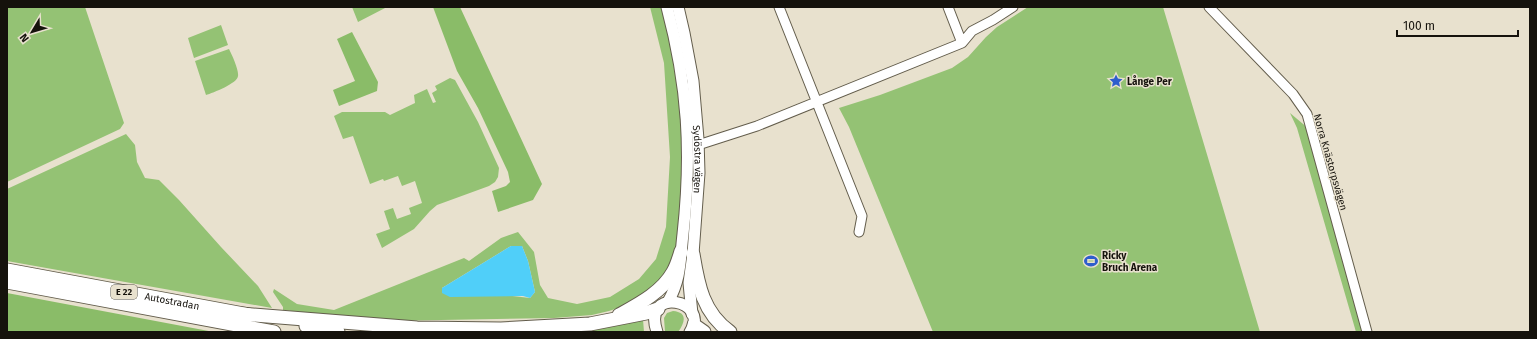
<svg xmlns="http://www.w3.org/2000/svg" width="1537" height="339" font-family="'Fira Sans',sans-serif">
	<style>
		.green { fill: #94c274; fill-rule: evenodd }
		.forest { fill: #8abc68 }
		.water { fill: #50cff9 }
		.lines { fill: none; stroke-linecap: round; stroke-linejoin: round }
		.minor-casing { stroke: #635d4c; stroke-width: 11 }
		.major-casing { stroke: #635d4c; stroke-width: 13 }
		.highway-casing { stroke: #635d4c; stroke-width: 15 }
		.minor { stroke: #fff; stroke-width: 9 }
		.major { stroke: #fff; stroke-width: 11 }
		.highway { stroke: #fff; stroke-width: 13 }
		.labels { text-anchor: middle; stroke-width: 3; stroke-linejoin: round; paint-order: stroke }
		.shield { fill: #e8e1ce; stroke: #545046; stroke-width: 1 }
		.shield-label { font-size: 9px; font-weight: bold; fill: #15120c }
		.poi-label { font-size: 10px; font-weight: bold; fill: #15120c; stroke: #e8e1ce; text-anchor: start }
		.street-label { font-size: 10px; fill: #15120c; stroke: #e8e1ce }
	</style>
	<rect width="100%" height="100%" fill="#e8e1ce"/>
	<path class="green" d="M 7,7 L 85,7 L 124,123 L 120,129 L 7,182 Z
		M 352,7 L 387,7 L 358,22 Z
		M 650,7 L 663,7 L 677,71 L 684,151 L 678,240 L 674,259 L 669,271 L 657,285 L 624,306 L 609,311 L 592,315 L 554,318 L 386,321 L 283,310 L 283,307 L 273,292 L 274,289 L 297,304 L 334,310 L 464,258 L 469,261 L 501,238 L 518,232 L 534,252 L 540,285 L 548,298 L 577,304 L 610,297 L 639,279 L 656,259 L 666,227 L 670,157 L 664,63 ZM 511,246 L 522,246 L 528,261 L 535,292 L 530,298 L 442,288 Z
		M 1028,7 L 1163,7 L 1260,332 L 933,332 L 849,127 L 839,108 L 880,95 L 952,68 L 968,57 L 986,37 L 997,27 Z
		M 221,25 L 228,45 L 194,58 L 188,38 Z
		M 229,49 C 232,55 239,70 238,76 C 238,83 213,93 206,95 L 195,61 Z
		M 450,78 L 455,80 L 478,122 L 499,168 L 498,177 L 495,182 L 489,186 L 437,205 L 430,211 L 414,229 L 382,248 L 376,234 L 390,229 L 384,211 L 393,208 L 397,219 L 411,214 L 409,208 L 422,203 L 415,181 L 402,186 L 398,176 L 384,181 L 383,179 L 370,184 L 353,136 L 343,139 L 334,116 L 342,112 L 385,112 L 390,115 L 415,103 L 414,95 L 427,89 L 433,103 L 436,102 L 432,93 L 437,90 L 435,86 Z
		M 1290,113 L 1309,129 L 1364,332 L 1356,332 L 1297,128 Z
		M 126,134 L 135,145 L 137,162 L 145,178 L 159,180 L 179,200 L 221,247 L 258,286 L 272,308 L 7,261 L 7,189 Z
		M 673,311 C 688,312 685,323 678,332 L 665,332 L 664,318 L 667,313 Z
		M 643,319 L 644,332 L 541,332 Z"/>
	<path class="forest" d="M 433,7 L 460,7 L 542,184 L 533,200 L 498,212 L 492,191 L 506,186 L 510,182 L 508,172 L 478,108 L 457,71 Z
		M 352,32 L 378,82 L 377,91 L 339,106 L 333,90 L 355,81 L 337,39 Z
		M 7,293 L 214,332 L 7,332 Z"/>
	<path class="water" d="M 511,246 L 522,246 L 528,261 L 535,292 L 530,298 L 523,296 L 450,297 L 442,293 L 442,288 Z"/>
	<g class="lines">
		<g class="minor-casing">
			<path id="minor" d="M 779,7 L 862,216 L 859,232
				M 1209,7 L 1293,94 L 1307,114 L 1367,332
				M 962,43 L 972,31 L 993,20 L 1013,7
				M 698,145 L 757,126 L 962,43 L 948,7"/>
		</g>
		<g class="major-casing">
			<g id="major">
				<path d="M 667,7 C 688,86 692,153 683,234 C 680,260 681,279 668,302"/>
				<path id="s1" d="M 678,7 L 684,33 L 693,81 L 698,139 L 699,173 L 693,254 L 689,283 L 692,314"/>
				<path d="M 657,332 C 641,285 712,300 690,332"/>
			</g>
		</g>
		<g class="highway-casing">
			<g id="highway">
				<path d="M 693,254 C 698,285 703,313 730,332"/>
				<path id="s2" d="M 7,270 L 249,315"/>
				<path d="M 7,282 L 274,332"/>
				<path d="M 241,314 L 417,328 L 501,329 L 590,324 L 646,313 L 658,309"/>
				<path d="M 619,315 C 639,304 662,292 673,272 C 677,265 679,258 681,251"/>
				<path d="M 694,325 L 704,332"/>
				<path d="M 306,326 L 338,332"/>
			</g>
		</g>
		<use href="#minor" class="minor"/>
		<use href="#major" class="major"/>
		<use href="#highway" class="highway"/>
	</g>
	<defs>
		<g id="sight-bare" transform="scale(1.08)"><path d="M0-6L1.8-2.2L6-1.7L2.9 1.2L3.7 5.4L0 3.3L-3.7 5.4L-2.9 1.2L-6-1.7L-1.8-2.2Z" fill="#2e5ecc" stroke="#e8e1ce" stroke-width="2.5" paint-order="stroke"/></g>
		<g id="stadium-bare" transform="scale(1.08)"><path d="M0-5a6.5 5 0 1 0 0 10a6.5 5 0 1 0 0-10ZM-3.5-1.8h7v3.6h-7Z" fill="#2e5ecc" stroke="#e8e1ce" stroke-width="2.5" paint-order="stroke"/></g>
	</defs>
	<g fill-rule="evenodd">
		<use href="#sight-bare" x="1116" y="81"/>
		<use href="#stadium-bare" x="1091" y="261"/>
	</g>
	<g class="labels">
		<rect class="shield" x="111" y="285" width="26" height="14" rx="3"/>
		<g class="shield-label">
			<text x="124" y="295">E 22</text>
		</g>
		<g class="poi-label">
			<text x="1127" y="85">Långe Per</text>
			<text x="1102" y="259">Ricky<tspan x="1102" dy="12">Bruch Arena</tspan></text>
		</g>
		<g class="street-label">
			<text dy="4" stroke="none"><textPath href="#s1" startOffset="154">Sydöstra vägen</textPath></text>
			<text transform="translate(1331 162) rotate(74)" y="4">Norra Knästorpsvägen</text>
			<text dy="4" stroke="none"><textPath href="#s2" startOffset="168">Autostradan</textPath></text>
		</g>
	</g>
	<rect width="1537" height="339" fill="none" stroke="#15120c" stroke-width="16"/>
	<g transform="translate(32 32) rotate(232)" stroke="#e8e1ce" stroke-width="3" paint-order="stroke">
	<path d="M0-3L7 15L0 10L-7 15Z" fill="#15120c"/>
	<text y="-6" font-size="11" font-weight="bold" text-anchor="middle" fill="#15120c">N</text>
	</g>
	<path d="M1397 30v6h121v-6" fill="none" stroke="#15120c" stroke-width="2"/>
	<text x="1403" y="30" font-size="12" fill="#15120c" stroke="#e8e1ce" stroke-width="3" paint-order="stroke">100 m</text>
</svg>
